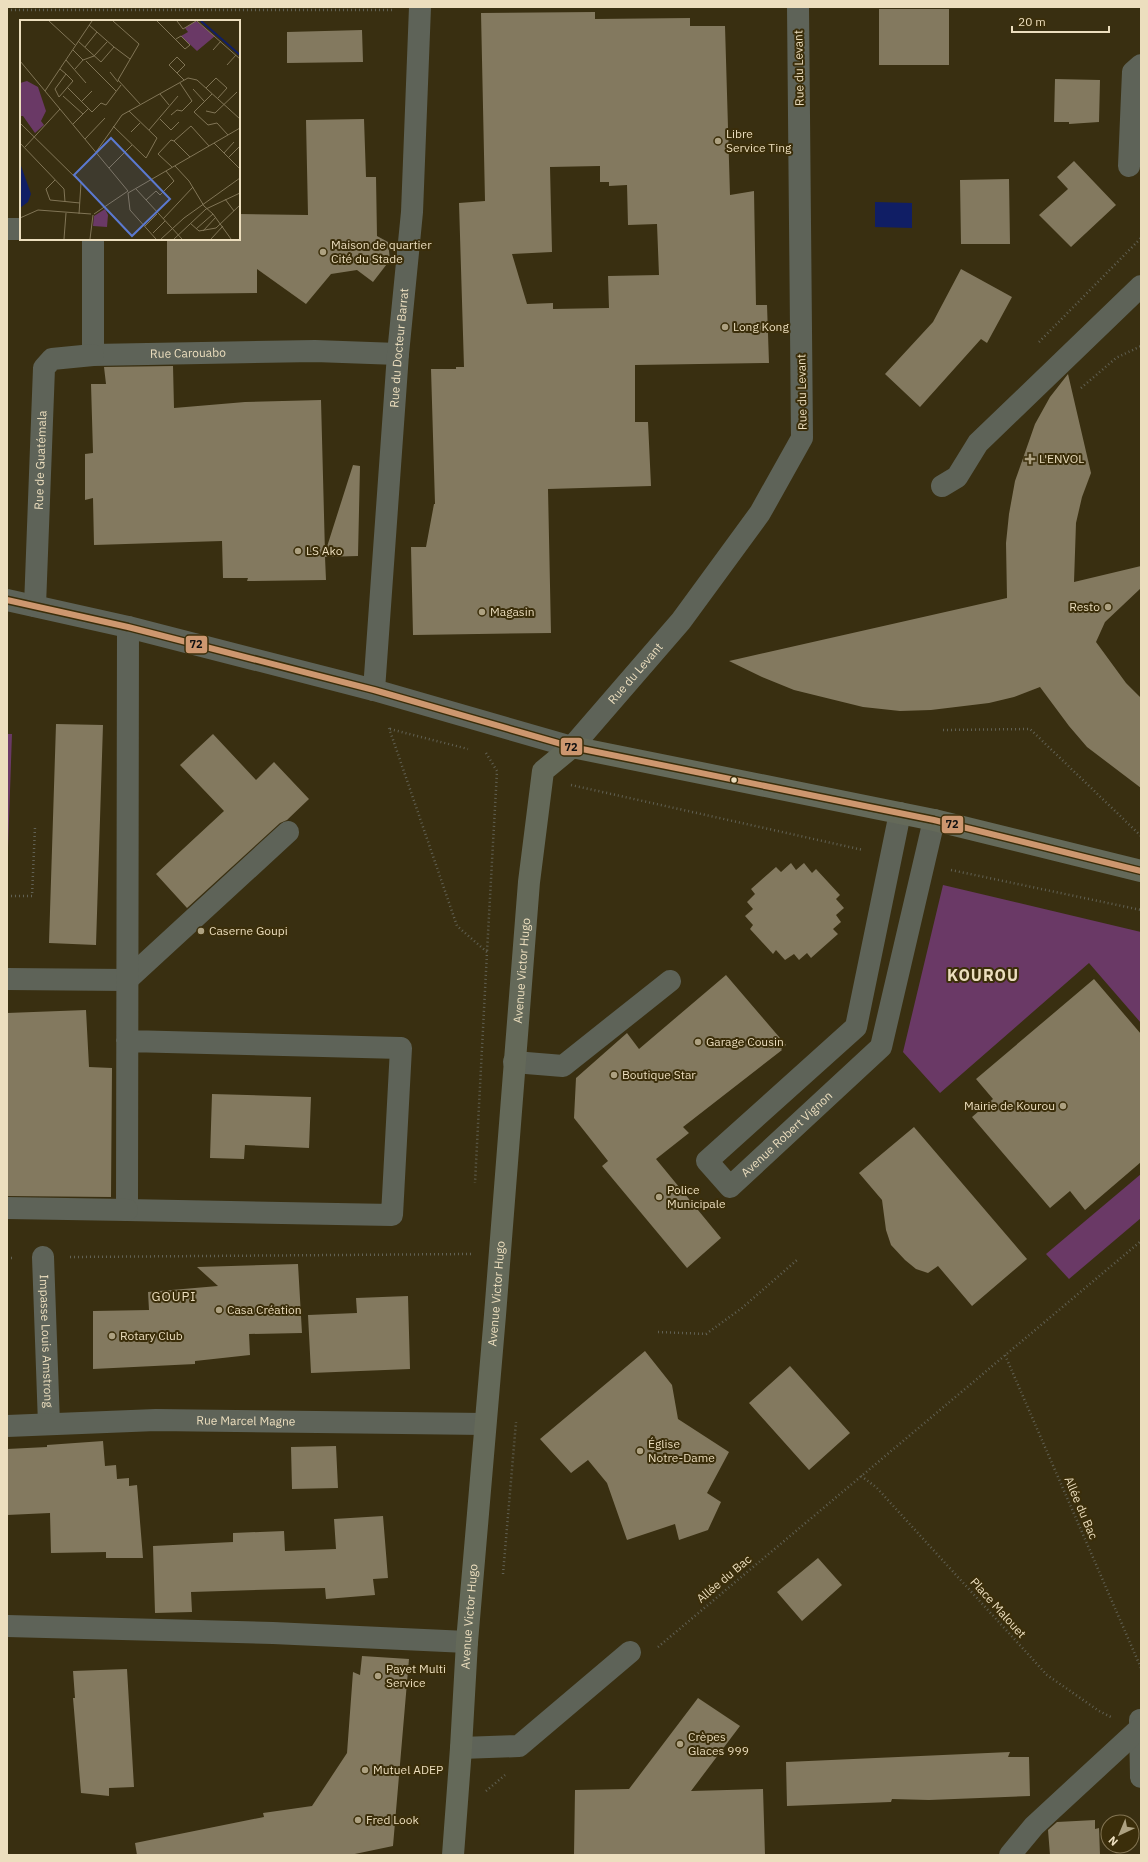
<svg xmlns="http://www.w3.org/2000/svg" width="1148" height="1862" font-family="'IBM Plex Sans',sans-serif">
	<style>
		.green { fill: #6a3966 }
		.water { fill: #101e65 }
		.building { fill: #83795f; fill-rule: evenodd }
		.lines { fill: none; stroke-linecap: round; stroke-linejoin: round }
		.path { stroke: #616154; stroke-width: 2.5; stroke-dasharray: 1 3; stroke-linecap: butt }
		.minor { stroke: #5e6358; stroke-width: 22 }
		.major { stroke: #646959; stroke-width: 22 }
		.bus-1-casing { stroke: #3b2e0a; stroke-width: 9 }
		.bus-1 { stroke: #cd976f; stroke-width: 6 }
		.poi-dot { fill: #ada181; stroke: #3b2e0a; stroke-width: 1.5 }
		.bus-dot { fill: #ecdebe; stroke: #3b2e0a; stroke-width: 1.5 }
		.labels { text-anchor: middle; stroke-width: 4; stroke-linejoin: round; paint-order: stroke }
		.street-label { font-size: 12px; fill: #ecdebe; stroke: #3b2e0a }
		.poi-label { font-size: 12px; fill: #ecdebe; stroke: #3b2e0a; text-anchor: start }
		.neighbourhood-label { font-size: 13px; letter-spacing: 1px; fill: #ecdebe; stroke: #3b2e0a }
		.district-label { font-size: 16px; font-weight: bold; letter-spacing: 1px; fill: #ecdebe; stroke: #3b2e0a }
		.inset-river { fill: none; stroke: #101e65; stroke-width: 2 }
		.inset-road { fill: none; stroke: #817556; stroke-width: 1 }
		.view { fill: #5b79d0; fill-opacity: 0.15; stroke: #5b79d0; stroke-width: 2 }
		.inset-edge { fill: none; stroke: #ecdebe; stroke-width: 2 }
		.line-badge { stroke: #3b2e0a; stroke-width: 1.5 }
		.pale-badge-label { font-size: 11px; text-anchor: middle; font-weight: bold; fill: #111 }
	</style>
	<rect width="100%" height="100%" fill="#392f11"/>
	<path class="green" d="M 7,734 L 12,734 L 7,877 Z
		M 943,885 L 1141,932 L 1141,1023 L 1089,963 L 940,1093 L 903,1052 Z
		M 1141,1174 L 1141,1218 L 1069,1279 L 1046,1254 Z"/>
	<path class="water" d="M 875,202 L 912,203 L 912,228 L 875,227 Z"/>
	<path class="building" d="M 879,9 L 949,9 L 949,65 L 879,65 Z
		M 595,12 L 595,19 L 690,18 L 690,26 L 725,26 L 730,195 L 754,191 L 756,305 L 767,305 L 769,363 L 635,365 L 635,422 L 648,422 L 651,486 L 548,489 L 551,633 L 413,635 L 411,547 L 426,547 L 434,504 L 435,504 L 431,369 L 456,369 L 456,367 L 464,367 L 459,203 L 485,201 L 481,13 ZM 600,166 L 600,182 L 609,182 L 609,186 L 627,185 L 628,225 L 657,224 L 659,275 L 608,276 L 609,308 L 553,309 L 553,303 L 527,304 L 512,254 L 552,252 L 550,167 Z
		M 362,30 L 363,62 L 287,63 L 287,32 Z
		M 1055,79 L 1100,80 L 1099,122 L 1069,124 L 1069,122 L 1054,122 Z
		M 364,119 L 366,177 L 376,177 L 377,236 L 388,242 L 390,260 L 373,282 L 357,270 L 331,274 L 306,304 L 257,269 L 257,293 L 167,294 L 167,239 L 239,239 L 239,214 L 308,215 L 306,120 Z
		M 1074,161 L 1116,205 L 1071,247 L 1039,215 L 1068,189 L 1057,177 Z
		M 1009,179 L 1010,244 L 961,244 L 960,180 Z
		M 961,269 L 1012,297 L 987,343 L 981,339 L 920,407 L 885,374 L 933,322 Z
		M 173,366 L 174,408 L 245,402 L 321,400 L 325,553 L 353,465 L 360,466 L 358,556 L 325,557 L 326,580 L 247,581 L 248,578 L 223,578 L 222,541 L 94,545 L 93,498 L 85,500 L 85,454 L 93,453 L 91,384 L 106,384 L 104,367 Z
		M 1068,374 L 1091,473 L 1082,497 L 1076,523 L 1074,582 L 1141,566 L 1141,588 L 1105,622 L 1096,642 L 1126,683 L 1141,698 L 1141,788 L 1087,747 L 1069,726 L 1040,687 L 1014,697 L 989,703 L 931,710 L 900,711 L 863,707 L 794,690 L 762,677 L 729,661 L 1007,598 L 1006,543 L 1009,514 L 1015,481 L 1035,424 L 1050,397 Z
		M 56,724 L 103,725 L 96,945 L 49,943 Z
		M 213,734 L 256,780 L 274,762 L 309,799 L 287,820 L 280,823 L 187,908 L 156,874 L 224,811 L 180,765 Z
		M 791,863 L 796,870 L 804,863 L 812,873 L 816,869 L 840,895 L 836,899 L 844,908 L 836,915 L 841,922 L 833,929 L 838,934 L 811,958 L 807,953 L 799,960 L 794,954 L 785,960 L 776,950 L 773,954 L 750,929 L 753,925 L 745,916 L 753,909 L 747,902 L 755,894 L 751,889 L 776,867 L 781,872 Z
		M 726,975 L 786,1045 L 781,1049 L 782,1050 L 683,1127 L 689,1133 L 656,1159 L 721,1238 L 687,1268 L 602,1166 L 608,1161 L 574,1118 L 576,1078 L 627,1033 L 639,1049 Z
		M 1094,979 L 1141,1034 L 1141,1162 L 1085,1210 L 1070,1191 L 1050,1208 L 972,1117 L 993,1099 L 976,1079 Z
		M 86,1010 L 89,1067 L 112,1068 L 111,1197 L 7,1196 L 7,1013 Z
		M 212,1094 L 311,1097 L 309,1148 L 245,1145 L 244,1159 L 210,1158 Z
		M 914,1127 L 1027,1259 L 972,1306 L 938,1266 L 928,1273 L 916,1269 L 905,1260 L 891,1245 L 886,1230 L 882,1200 L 859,1173 Z
		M 298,1264 L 302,1333 L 249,1334 L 250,1355 L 195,1361 L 195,1364 L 93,1369 L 93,1311 L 149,1310 L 148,1292 L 218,1286 L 197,1267 Z
		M 408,1296 L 410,1369 L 311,1373 L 308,1315 L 357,1313 L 356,1298 Z
		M 645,1351 L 672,1385 L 678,1419 L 729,1452 L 707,1493 L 721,1502 L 708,1530 L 679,1540 L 675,1524 L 627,1540 L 607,1483 L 588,1460 L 571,1473 L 540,1439 Z
		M 790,1366 L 850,1433 L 809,1470 L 749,1403 Z
		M 103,1441 L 105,1466 L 116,1465 L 117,1479 L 129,1478 L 129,1486 L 137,1485 L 143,1558 L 106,1558 L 106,1552 L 51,1553 L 50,1513 L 7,1515 L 7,1449 L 47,1447 L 47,1445 Z
		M 336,1446 L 338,1488 L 292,1489 L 291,1447 Z
		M 383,1516 L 388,1578 L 373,1579 L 375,1595 L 326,1599 L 325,1588 L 191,1592 L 192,1612 L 155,1613 L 153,1546 L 233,1542 L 233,1533 L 284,1531 L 285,1551 L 336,1549 L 334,1519 Z
		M 818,1558 L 842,1585 L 802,1621 L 777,1592 Z
		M 362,1656 L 409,1659 L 393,1846 L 350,1855 L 137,1855 L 135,1843 L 264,1817 L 263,1813 L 312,1806 L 347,1753 L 353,1672 L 360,1675 Z
		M 127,1669 L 134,1787 L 109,1788 L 109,1796 L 81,1793 L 73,1698 L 75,1698 L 73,1671 Z
		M 698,1698 L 740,1726 L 691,1791 L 763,1789 L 765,1855 L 574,1855 L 575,1790 L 629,1789 Z
		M 1010,1752 L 1008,1757 L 1029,1757 L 1030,1796 L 929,1800 L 892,1799 L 891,1802 L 787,1806 L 786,1762 Z
		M 1095,1820 L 1095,1829 L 1099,1828 L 1100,1855 L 1050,1855 L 1048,1830 L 1057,1822 Z"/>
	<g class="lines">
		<path class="path" d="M 7,10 L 392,10
			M 1039,342 L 1141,238
			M 1081,388 L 1116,358 L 1141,346
			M 389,728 L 457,926 L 487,952 L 475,1183
			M 390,729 L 468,749
			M 943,730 L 1030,729 L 1141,836
			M 486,753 L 497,771 L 487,952
			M 571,785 L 863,850
			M 951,870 L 1141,910
			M 7,896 L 32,896 L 35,827
			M 70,1257 L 471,1254
			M 7,1258 L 15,1258
			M 658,1332 L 706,1334 L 742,1308 L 797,1260
			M 1005,1355 L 1141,1668
			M 861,1476 L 876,1487 L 1047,1675 L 1099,1711 L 1111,1717
			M 503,1574 L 516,1422
			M 658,1647 L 1141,1241
			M 486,1791 L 505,1775"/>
		<g class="minor">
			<path d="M 1129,166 L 1133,72 L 1141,65"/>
			<path d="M 7,229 L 21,229"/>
			<path id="s1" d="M 93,239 L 93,355 L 315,351 L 398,354"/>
			<path d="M 942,486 L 957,477 L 978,443 L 1141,286"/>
			<path id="s2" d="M 7,600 L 128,627 L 374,690 L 572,747 L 681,621 L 760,513 L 802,438 L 798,7"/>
			<path id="s3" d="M 35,606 L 44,368 L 52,359 L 93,355"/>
			<path id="s4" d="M 374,690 L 398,354 L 412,212 L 420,7"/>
			<path id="s5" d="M 900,813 L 856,1027 L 707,1161 L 730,1187 L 881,1047 L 934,820"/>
			<path d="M 7,979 L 127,980 L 288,832"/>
			<path d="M 127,1041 L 401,1048 L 392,1215 L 127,1210 L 128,627"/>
			<path d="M 514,1062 L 563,1066 L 670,981"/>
			<path d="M 7,1208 L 127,1210"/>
			<path id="s6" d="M 43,1257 L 49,1424"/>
			<path id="s7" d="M 7,1426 L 156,1420 L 485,1424"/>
			<path d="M 7,1626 L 273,1633 L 467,1642"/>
			<path d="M 1140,1720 L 1141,1777"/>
			<path d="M 461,1748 L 519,1746 L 630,1652"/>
			<path d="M 1010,1855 L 1034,1826 L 1139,1729"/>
		</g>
		<path class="major" id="s8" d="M 453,1855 L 461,1748 L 467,1642 L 495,1315 L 529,882 L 543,771 L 572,747 L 934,820 L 1141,871"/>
		<g class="bus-1-casing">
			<path id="bus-1" d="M 7,600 L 128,627 L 374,690 L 572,747 L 934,820 L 1141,871"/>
		</g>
		<use href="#bus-1" class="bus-1"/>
	</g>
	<g class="poi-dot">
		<circle cx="718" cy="141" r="4"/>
		<circle cx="323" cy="252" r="4"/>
		<circle cx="725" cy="327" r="4"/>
		<path d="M1028 453h4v4h4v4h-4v4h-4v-4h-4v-4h4z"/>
		<circle cx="298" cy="551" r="4"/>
		<circle cx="1108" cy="607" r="4"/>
		<circle cx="482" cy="612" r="4"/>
		<circle cx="201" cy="931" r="4"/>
		<circle cx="698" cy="1042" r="4"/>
		<circle cx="614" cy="1075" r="4"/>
		<circle cx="1063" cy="1106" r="4"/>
		<circle cx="659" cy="1197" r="4"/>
		<circle cx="219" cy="1310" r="4"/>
		<circle cx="112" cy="1336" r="4"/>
		<circle cx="640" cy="1451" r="4"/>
		<circle cx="378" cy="1676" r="4"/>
		<circle cx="680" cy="1744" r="4"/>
		<circle cx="365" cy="1770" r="4"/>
		<circle cx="358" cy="1820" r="4"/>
	</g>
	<circle class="bus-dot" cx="734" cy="780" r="3.5"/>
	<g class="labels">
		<g class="street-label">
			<text transform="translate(799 68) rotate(-91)" y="4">Rue du Levant</text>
			<text dy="4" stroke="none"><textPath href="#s4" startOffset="343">Rue du Docteur Barrat</textPath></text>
			<text dy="4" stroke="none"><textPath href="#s1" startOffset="211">Rue Carouabo</textPath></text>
			<text transform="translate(802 392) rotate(-91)" y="4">Rue du Levant</text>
			<text dy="4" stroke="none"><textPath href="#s3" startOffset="146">Rue de Guatémala</textPath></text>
			<text dy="4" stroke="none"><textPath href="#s2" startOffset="681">Rue du Levant</textPath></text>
			<text dy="4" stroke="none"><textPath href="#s8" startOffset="887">Avenue Victor Hugo</textPath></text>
			<text dy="4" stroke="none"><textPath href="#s5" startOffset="531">Avenue Robert Vignon</textPath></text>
			<text dy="4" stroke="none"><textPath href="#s8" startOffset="563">Avenue Victor Hugo</textPath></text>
			<text dy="4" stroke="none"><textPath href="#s6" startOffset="84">Impasse Louis Amstrong</textPath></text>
			<text dy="4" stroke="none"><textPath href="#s7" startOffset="239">Rue Marcel Magne</textPath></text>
			<text transform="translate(1081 1508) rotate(67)" y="4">Allée du Bac</text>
			<text transform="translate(724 1579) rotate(-40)" y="4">Allée du Bac</text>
			<text transform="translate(998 1608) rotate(48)" y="4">Place Malouet</text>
			<text dy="4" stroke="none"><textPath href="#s8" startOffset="239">Avenue Victor Hugo</textPath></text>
		</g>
		<g class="poi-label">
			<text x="726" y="138">Libre<tspan x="726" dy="14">Service Ting</tspan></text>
			<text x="331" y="249">Maison de quartier<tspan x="331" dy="14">Cité du Stade</tspan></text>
			<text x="733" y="331">Long Kong</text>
			<text x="1039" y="463">L'ENVOL</text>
			<text x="306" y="555">LS Ako</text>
			<text x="1100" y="611" text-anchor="end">Resto</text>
			<text x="490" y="616">Magasin</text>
			<text x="209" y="935">Caserne Goupi</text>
			<text x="706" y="1046">Garage Cousin</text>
			<text x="622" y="1079">Boutique Star</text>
			<text x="1055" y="1110" text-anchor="end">Mairie de Kourou</text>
			<text x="667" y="1194">Police<tspan x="667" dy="14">Municipale</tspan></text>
			<text x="227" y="1314">Casa Création</text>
			<text x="120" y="1340">Rotary Club</text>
			<text x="648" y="1448">Église<tspan x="648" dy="14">Notre-Dame</tspan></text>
			<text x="386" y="1673">Payet Multi<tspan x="386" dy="14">Service</tspan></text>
			<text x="688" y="1741">Crèpes<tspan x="688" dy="14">Glaces 999</tspan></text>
			<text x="373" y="1774">Mutuel ADEP</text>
			<text x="366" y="1824">Fred Look</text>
		</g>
		<g class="neighbourhood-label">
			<text x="174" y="1301">GOUPI</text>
		</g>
		<g class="district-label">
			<text x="983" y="981">KOUROU</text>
		</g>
	</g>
	<g transform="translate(20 20)">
		<rect width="220" height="220" fill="#392f11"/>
		<path d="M 176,1 L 195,16 L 177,31 L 161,16 L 168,12 L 165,8 ZM 7,61 L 18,67 L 26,91 L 21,101 L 24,105 L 15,113 L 3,96 L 0,96 L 0,63 ZM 85,189 L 88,195 L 87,207 L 73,206 L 74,196 Z" fill="#6a3966"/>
		<path d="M 0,143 L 11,174 L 8,182 L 0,188 Z" fill="#101e65"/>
		<path class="inset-river" d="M 181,1 L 220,35"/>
		<path class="inset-road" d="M 29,1 L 55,25M 72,1 L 25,71 L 108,171 L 74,194M 93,1 L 119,24 L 98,60 L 120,84M 137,1 L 165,29 L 170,25 L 161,16 L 156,19M 157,1 L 163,9 L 176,1M 177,1 L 220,39M 69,5 L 94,27M 58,21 L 81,42 L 94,27 L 110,39M 65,27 L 77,12M 53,30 L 63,40M 193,30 L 201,21M 46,40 L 66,63M 0,41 L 25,71M 66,41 L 96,71M 207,45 L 216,35M 40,49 L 46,54 L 53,61 L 39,77 L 35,69 L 46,54M 55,49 L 63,40 L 74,36 L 87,22M 90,52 L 98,62M 157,53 L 149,45 L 157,37 L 165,45 L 157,53 L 164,60M 47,67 L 72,92 L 81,83 L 86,85 L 101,65M 186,68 L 196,58 L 207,68 L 198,78M 173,69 L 184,81M 140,74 L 149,85M 192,74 L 174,92 L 188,105 L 197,103 L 208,115M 43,76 L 63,94M 62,81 L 72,71M 186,91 L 195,93 L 217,72M 151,95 L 157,90 L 162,91 L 172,81 L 160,63M 140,99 L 151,110 L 159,102M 0,103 L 61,163 L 59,194M 53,104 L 69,88M 93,106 L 126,138 L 137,118 L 109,91M 129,110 L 158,76M 111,112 L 120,103M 65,119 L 85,98M 154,121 L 170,137M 0,123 L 44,169 L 45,182M 194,123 L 220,149M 5,127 L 40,89M 76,132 L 102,95 L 168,58 L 177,60 L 220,99M 204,133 L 214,122M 208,138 L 220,126M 155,146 L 169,161 L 184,186 L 193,194 L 211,219M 152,147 L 138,134 L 151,120 L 154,121 L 171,106 L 189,126M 89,148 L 112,125M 35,160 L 26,169 L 30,180 L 60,183M 116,169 L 162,219M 205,179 L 214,191M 126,180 L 136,171 L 140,175 L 154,161 L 146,151M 0,198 L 18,190 L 71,194M 143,199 L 173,167M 170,203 L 179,211 L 196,208 L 220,185M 125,206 L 137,194M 176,209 L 193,194M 183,211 L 196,197M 133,213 L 145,201M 44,219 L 46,193M 70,219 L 73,195M 136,219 L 110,190 L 108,173 L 220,108M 141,219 L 164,198 L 220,158M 154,219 L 186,189 L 220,173M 191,219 L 203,206"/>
		<path class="view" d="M 91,118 L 150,179 L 112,216 L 54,155 Z"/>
		<rect width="220" height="220" class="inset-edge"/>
	</g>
	<g class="line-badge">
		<rect x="185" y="635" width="23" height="19" rx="4" fill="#cd976f"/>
		<rect x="560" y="737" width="23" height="19" rx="4" fill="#cd976f"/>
		<rect x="941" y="815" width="23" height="19" rx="4" fill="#cd976f"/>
	</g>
	<g class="pale-badge-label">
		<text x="196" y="648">72</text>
		<text x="571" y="751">72</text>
		<text x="952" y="828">72</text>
	</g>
	<rect width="1148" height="1862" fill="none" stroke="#ecdebe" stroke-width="16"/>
	<g transform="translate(1120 1834) rotate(224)"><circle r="19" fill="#3b2e0a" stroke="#827452"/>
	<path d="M0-3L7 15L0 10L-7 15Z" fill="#ada181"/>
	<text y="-6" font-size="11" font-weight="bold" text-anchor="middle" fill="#ecdebe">N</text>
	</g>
	<path d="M1012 26v6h97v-6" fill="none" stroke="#ecdebe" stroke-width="2"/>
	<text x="1018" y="26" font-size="12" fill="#ecdebe" stroke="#3b2e0a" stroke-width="3" paint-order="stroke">20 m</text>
</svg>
